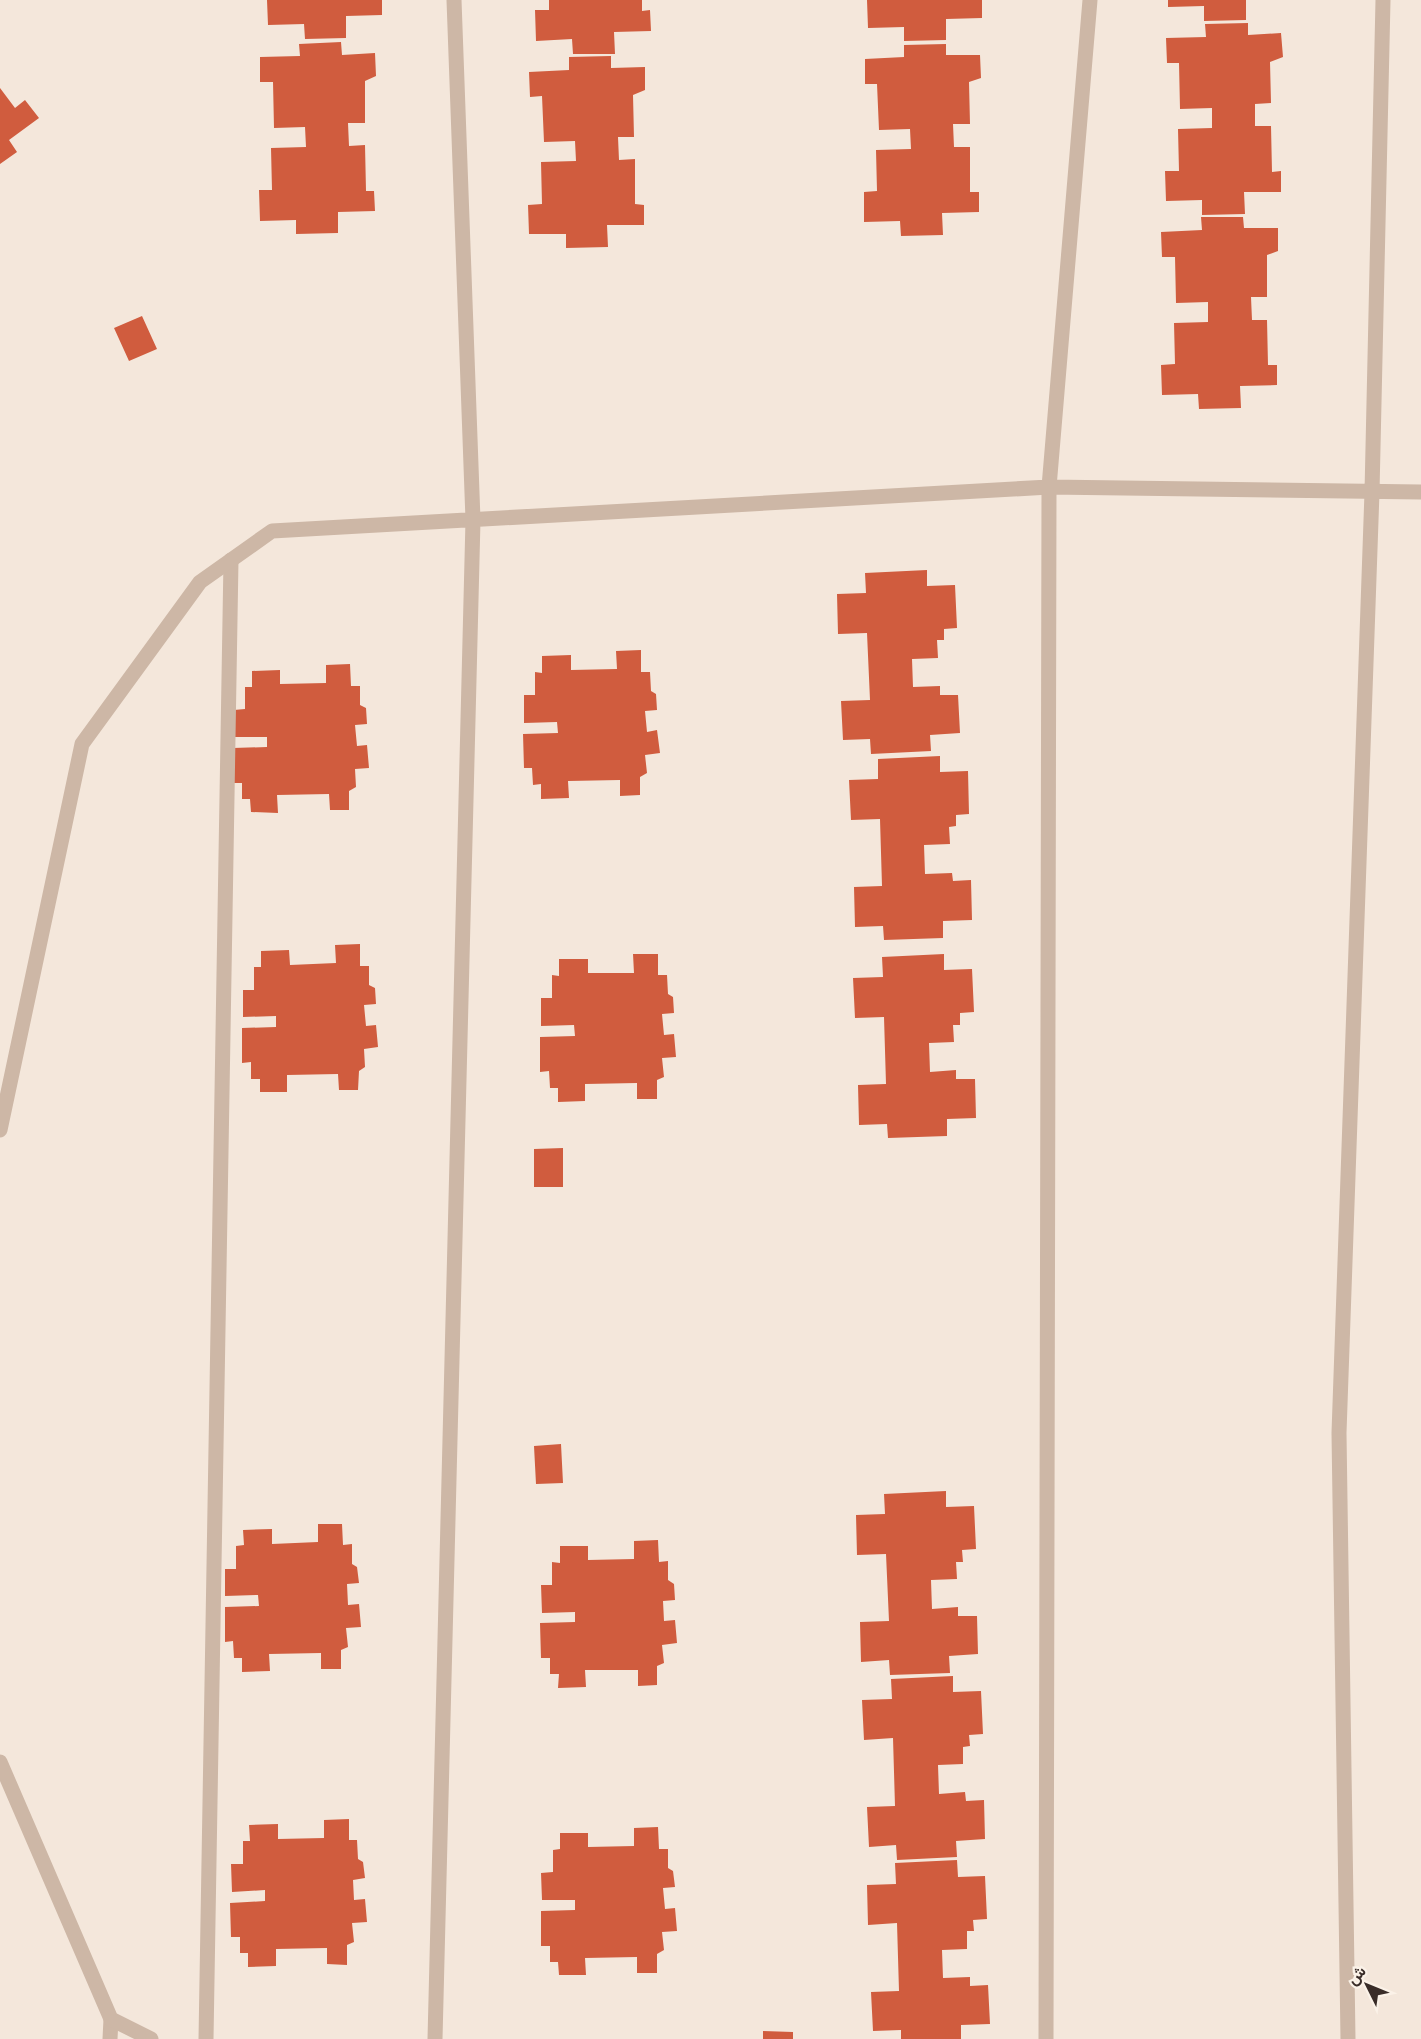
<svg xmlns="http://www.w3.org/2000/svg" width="1421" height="2039" font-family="'Open Sans',Vazirmatn,sans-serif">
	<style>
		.building { fill: #d05c3e }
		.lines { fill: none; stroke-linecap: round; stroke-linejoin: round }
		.service { stroke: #cdb7a6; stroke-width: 15 }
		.minor { stroke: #cdb7a6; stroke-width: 15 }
	</style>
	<rect width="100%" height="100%" fill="#f4e7db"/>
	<path class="building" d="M 267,0 L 382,0 L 382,15 L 346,16 L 346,38 L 305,39 L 304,24 L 268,25 Z
		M 549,0 L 642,0 L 642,11 L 650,10 L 651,31 L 614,32 L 615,54 L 573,54 L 572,39 L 536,41 L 535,10 L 549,10 Z
		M 867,0 L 982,0 L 982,18 L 946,19 L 946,40 L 904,41 L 904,27 L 868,28 Z
		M 1168,0 L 1246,0 L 1246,20 L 1204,21 L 1204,6 L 1168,7 Z
		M 1248,23 L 1248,35 L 1281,33 L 1283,57 L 1270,62 L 1271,103 L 1255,104 L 1255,126 L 1271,126 L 1272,172 L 1281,171 L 1281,192 L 1244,192 L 1245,214 L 1202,215 L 1202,200 L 1166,201 L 1165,171 L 1179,171 L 1178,129 L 1212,128 L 1212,108 L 1180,109 L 1179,63 L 1167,63 L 1166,38 L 1206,37 L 1205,24 Z
		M 341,42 L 342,55 L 375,53 L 376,76 L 365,81 L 365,123 L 348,123 L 349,146 L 365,145 L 366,191 L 374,191 L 375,211 L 338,212 L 338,233 L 296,234 L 296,220 L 260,221 L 259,190 L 272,190 L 271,148 L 306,147 L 305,127 L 274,128 L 273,82 L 260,82 L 260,57 L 300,56 L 299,44 Z
		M 946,44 L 946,55 L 980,55 L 981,78 L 969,82 L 970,124 L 953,124 L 954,147 L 970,147 L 970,192 L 979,192 L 979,212 L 942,213 L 943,235 L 901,236 L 900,221 L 864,222 L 864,192 L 877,191 L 876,150 L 911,149 L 910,129 L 879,130 L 877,84 L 865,84 L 865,59 L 904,57 L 904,45 Z
		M 611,56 L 611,68 L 645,67 L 645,90 L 633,95 L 634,137 L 618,137 L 619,160 L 635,159 L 635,204 L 644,205 L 644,225 L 607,225 L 608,247 L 566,248 L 566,234 L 529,234 L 528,205 L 542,204 L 541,162 L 576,161 L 575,141 L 544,142 L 542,96 L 530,97 L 529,72 L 569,70 L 569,57 Z
		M 0,88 L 15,108 L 25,100 L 39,118 L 9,140 L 17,152 L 0,164 Z
		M 1201,217 L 1243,217 L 1244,228 L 1278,228 L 1278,251 L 1267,255 L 1267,297 L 1251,297 L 1252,320 L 1267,320 L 1268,365 L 1277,365 L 1277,385 L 1240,386 L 1241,408 L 1199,409 L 1198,394 L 1162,395 L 1161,365 L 1175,364 L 1174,323 L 1208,322 L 1208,302 L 1176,303 L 1175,257 L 1162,257 L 1161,232 L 1202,230 Z
		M 142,316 L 157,349 L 129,361 L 114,328 Z
		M 927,570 L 927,586 L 955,585 L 957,628 L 944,629 L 944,640 L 937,640 L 938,658 L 912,659 L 913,687 L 940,686 L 940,695 L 958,695 L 960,733 L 930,735 L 931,751 L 871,754 L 870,739 L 843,740 L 841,701 L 870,700 L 867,633 L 838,634 L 837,594 L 866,593 L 865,573 Z
		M 641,650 L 641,672 L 650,672 L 651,691 L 656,694 L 657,710 L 645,711 L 647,732 L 657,730 L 660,753 L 645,755 L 647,773 L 640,777 L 640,795 L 620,796 L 620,780 L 568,781 L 569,798 L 541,799 L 541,784 L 533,785 L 532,768 L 524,768 L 523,734 L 558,733 L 557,722 L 524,723 L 524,695 L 535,695 L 535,672 L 542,673 L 542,656 L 571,655 L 571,670 L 617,669 L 616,651 Z
		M 350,664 L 351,686 L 360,686 L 360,705 L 366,708 L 367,724 L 355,725 L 357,746 L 367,745 L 369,768 L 355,769 L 356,787 L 349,791 L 349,810 L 330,810 L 329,794 L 277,795 L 278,813 L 251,812 L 250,799 L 242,799 L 242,783 L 233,783 L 233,748 L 267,747 L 267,737 L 234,737 L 234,710 L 245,709 L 245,687 L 252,687 L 252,671 L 280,670 L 280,684 L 326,683 L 326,665 Z
		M 940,756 L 940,772 L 968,771 L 969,814 L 956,815 L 956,826 L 949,827 L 950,844 L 924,845 L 925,874 L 952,873 L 953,881 L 971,880 L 972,920 L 943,921 L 943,938 L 884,940 L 883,926 L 855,927 L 854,887 L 882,886 L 880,819 L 851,820 L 849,780 L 878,779 L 878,759 Z
		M 360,944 L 360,966 L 369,966 L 369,985 L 375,988 L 376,1004 L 364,1005 L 366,1026 L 376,1025 L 378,1047 L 364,1049 L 365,1067 L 359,1071 L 358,1090 L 339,1090 L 338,1074 L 287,1075 L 287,1092 L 260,1092 L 260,1079 L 251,1079 L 251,1062 L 242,1063 L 242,1028 L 276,1027 L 276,1016 L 243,1017 L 243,990 L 254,990 L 254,967 L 261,967 L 261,951 L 289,950 L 290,965 L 336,963 L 335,945 Z
		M 633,954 L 658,954 L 658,975 L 667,975 L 668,994 L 673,997 L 674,1013 L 662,1014 L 664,1035 L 674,1034 L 676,1057 L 662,1058 L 664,1077 L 657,1080 L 657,1099 L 637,1099 L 637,1083 L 585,1084 L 585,1101 L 558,1102 L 558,1088 L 550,1088 L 549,1071 L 540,1072 L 540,1037 L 575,1036 L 574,1025 L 541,1026 L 541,998 L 552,998 L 552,975 L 559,976 L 559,959 L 588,959 L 588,973 L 634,973 Z
		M 944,954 L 944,970 L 972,969 L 974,1012 L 960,1013 L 960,1025 L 953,1025 L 954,1042 L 929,1043 L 930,1072 L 956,1070 L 956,1079 L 975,1079 L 976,1118 L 947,1119 L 947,1136 L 888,1138 L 887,1124 L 859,1125 L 858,1085 L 886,1084 L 884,1017 L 855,1018 L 853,978 L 883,977 L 882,957 Z
		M 563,1148 L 563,1187 L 534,1187 L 534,1149 Z
		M 561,1444 L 563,1483 L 536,1484 L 534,1446 Z
		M 946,1491 L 946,1507 L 974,1506 L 976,1549 L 962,1550 L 963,1562 L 956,1562 L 957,1579 L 931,1580 L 932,1609 L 958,1607 L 958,1616 L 977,1616 L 978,1654 L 949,1656 L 950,1673 L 890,1675 L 889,1660 L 861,1662 L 860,1622 L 889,1621 L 886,1554 L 857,1555 L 856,1515 L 885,1514 L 884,1494 Z
		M 318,1524 L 342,1524 L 343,1545 L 352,1544 L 352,1564 L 357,1567 L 359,1583 L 347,1584 L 348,1605 L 359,1604 L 361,1627 L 346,1628 L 348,1647 L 341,1650 L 341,1669 L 321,1669 L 321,1653 L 269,1654 L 270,1671 L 242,1672 L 242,1658 L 234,1658 L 233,1641 L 225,1642 L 225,1607 L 259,1606 L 258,1595 L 225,1596 L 225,1569 L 236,1569 L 236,1546 L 244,1545 L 243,1530 L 272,1529 L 272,1544 L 318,1542 Z
		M 658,1540 L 659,1562 L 668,1561 L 668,1580 L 674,1584 L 675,1600 L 663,1601 L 664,1621 L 675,1620 L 677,1643 L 662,1645 L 664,1663 L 657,1666 L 657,1685 L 638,1686 L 638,1670 L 585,1670 L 586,1687 L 558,1688 L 559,1674 L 550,1674 L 550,1658 L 541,1658 L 540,1623 L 575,1622 L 575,1612 L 542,1613 L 541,1585 L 552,1585 L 552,1562 L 560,1563 L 560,1546 L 588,1546 L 588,1560 L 634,1559 L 634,1541 Z
		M 953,1676 L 953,1692 L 981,1691 L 983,1734 L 969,1735 L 970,1746 L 963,1747 L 963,1764 L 938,1765 L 939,1794 L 965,1792 L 966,1801 L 984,1800 L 985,1839 L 956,1841 L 957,1857 L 897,1860 L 896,1845 L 869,1847 L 867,1807 L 895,1806 L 893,1738 L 864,1740 L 862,1700 L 892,1699 L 891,1679 Z
		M 349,1819 L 349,1840 L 357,1840 L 358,1859 L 363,1862 L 365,1878 L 353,1880 L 354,1900 L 365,1899 L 367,1922 L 352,1923 L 354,1942 L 347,1945 L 347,1965 L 327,1964 L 327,1948 L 276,1949 L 276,1966 L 248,1967 L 248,1953 L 240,1953 L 240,1937 L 231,1937 L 230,1903 L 265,1901 L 265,1890 L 232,1892 L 231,1864 L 243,1864 L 243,1841 L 250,1841 L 249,1825 L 278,1824 L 278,1839 L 324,1838 L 324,1820 Z
		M 658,1827 L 659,1849 L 668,1849 L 668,1868 L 673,1871 L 675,1887 L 663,1888 L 665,1909 L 675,1908 L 677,1931 L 662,1932 L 664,1950 L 657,1954 L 657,1973 L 637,1973 L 637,1957 L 585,1958 L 586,1975 L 559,1975 L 558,1962 L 550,1962 L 550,1946 L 541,1946 L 541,1911 L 575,1910 L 575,1900 L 542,1900 L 541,1873 L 553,1872 L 553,1850 L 560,1849 L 560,1833 L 588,1833 L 588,1847 L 634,1846 L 634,1828 Z
		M 957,1860 L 958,1877 L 985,1876 L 987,1919 L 973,1920 L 974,1931 L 967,1931 L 967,1949 L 942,1950 L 943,1978 L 970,1977 L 970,1986 L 988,1985 L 990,2024 L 961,2025 L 961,2039 L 901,2039 L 901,2030 L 873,2031 L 871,1992 L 899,1991 L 897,1923 L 868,1925 L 867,1885 L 896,1884 L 895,1863 Z
		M 763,2031 L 793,2032 L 793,2039 L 763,2039 Z"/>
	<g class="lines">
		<path class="service" d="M 110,2039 L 111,2019
			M 206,2039 L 231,560"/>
		<path class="minor" d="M 0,1130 L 82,744 L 200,582 L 272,531 L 1049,487 L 1421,492
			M 0,1762 L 111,2019 L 151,2039
			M 435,2039 L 473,520 L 454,0
			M 1046,2039 L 1049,487 L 1090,0
			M 1348,2039 L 1339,1433 L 1372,492 L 1383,0"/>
	</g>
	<g transform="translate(1367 1985) rotate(313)" stroke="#fbf2e8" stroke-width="4.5" paint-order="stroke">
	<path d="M0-4.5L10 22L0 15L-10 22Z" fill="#392c28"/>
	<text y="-9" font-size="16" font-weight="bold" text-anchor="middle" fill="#392c28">ش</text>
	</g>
</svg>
